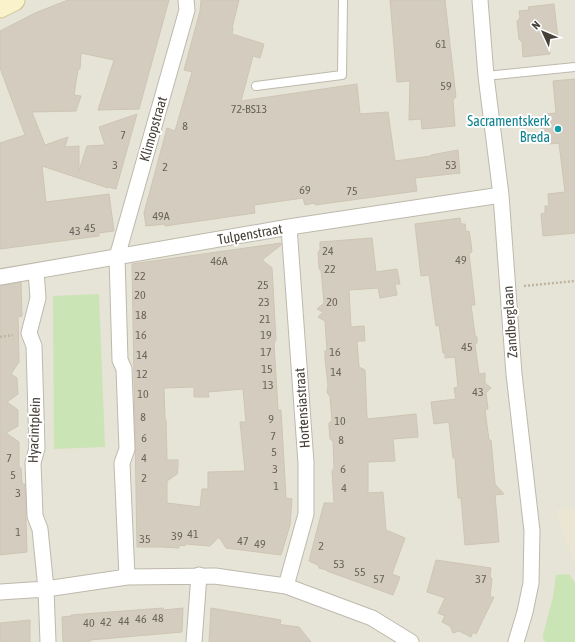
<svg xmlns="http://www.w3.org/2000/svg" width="575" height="642" font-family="'Asap Condensed',sans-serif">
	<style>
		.residential { fill: #e6e3d7 }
		.education { fill: #ebe6d4 }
		.green { fill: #cbe4b5 }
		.building { fill: #d4cdbf; stroke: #cec5b3; fill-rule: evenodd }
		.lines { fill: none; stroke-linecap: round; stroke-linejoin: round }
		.lane-casing { stroke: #beb9ac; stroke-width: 10 }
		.street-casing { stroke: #beb9ac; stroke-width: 17 }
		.secondary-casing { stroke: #cfc59c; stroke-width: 23 }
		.path { stroke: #beb59e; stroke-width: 2.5; stroke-dasharray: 2 2; stroke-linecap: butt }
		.lane { stroke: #fff; stroke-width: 8 }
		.street { stroke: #fff; stroke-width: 15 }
		.secondary { stroke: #faf2cb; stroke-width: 21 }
		.culture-dot { fill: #0f9aa8; stroke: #fff; stroke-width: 1.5 }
		.labels { text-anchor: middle; stroke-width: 4; stroke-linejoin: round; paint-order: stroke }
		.number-label { font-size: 12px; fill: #6a645a }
		.culture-label { font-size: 14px; fill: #0d838f; stroke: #fff; text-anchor: end }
		.street-label { font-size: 14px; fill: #464138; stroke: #fff }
	</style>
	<rect width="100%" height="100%" fill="#f3f1e9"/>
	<path class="residential" d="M 0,0 L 575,0 L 575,642 L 0,642 Z"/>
	<path class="education" d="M 575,508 L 575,567 L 555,510 Z"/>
	<path class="green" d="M 99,294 L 105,447 L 54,449 L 53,296 Z
		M 569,574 L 575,583 L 575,642 L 546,642 L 543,639 L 543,635 L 553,597 L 556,575 Z"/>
	<path class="building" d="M 68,0 L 169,0 L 139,109 L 98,110 L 114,60 L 81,53 L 80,69 L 78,69 L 74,95 L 81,96 L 76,111 L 32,112 L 45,145 L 68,137 L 65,147 L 79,146 L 79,171 L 87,146 L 105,145 L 99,127 L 137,114 L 116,189 L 108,187 L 108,188 L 42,166 L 46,202 L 109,194 L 114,231 L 99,233 L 99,236 L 0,249 L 0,143 L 25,135 L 0,68 L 0,31 L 35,13 Z
		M 201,0 L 239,0 L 232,28 L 233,28 L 232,34 L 264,44 L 260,58 L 253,56 L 241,101 L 357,84 L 360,114 L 388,112 L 395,161 L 431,156 L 431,155 L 458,150 L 460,173 L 415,178 L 417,191 L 315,205 L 315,203 L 305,205 L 303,198 L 254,205 L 255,213 L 165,226 L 165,224 L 146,226 L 144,213 L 163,143 L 167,128 L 175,131 L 192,72 L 184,70 L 200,11 Z
		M 390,0 L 445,0 L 456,97 L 453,100 L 455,126 L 422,129 L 421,119 L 409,120 L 410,81 L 397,82 Z
		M 554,4 L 558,38 L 549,39 L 550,54 L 523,57 L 522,42 L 519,39 L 517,21 L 520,18 L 519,11 L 529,10 L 528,7 Z
		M 575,79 L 575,233 L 543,236 L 541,214 L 545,213 L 545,206 L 549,206 L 548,194 L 565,192 L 559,143 L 549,144 L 549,141 L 542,142 L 540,117 L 547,116 L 546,114 L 556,113 L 553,81 Z
		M 460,218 L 461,224 L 465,224 L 466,232 L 469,231 L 471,243 L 472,252 L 469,253 L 475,305 L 471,305 L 475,335 L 477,337 L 477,343 L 475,345 L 479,374 L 485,373 L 485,383 L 491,388 L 486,393 L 488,409 L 485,410 L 489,440 L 491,440 L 495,484 L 504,494 L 495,495 L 499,542 L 465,545 L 461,498 L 458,498 L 455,458 L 453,458 L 449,422 L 434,424 L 431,402 L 456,399 L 454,388 L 458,387 L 455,357 L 445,358 L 445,353 L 443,353 L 439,325 L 436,326 L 429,275 L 421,276 L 415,224 Z
		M 372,238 L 376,272 L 397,269 L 400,284 L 395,284 L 397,295 L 380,298 L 378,288 L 349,290 L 351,327 L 364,326 L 365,341 L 357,341 L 359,367 L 365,370 L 367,419 L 416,414 L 418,437 L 393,439 L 395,461 L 368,462 L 368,493 L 383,492 L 386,530 L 405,538 L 392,574 L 400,577 L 393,595 L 327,571 L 327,570 L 319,568 L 318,565 L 309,561 L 324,503 L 334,503 L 332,471 L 334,468 L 333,441 L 330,439 L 329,426 L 329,423 L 332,421 L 330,396 L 327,393 L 328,385 L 325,359 L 325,351 L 327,350 L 325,321 L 318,317 L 323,312 L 317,309 L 324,303 L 321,270 L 319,269 L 318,252 L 320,250 L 320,242 Z
		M 281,243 L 281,245 L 262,260 L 272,268 L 276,340 L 274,343 L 278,410 L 281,410 L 286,498 L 292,499 L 290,525 L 281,555 L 226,548 L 219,537 L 210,546 L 185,544 L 185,546 L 179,545 L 179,548 L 162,547 L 137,547 L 132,264 ZM 194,387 L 194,397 L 209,397 L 208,392 L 243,389 L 246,422 L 240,422 L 245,471 L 208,472 L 208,489 L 202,489 L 200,507 L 167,503 L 167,481 L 177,474 L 178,468 L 178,460 L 167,460 L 166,420 L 165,420 L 164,388 Z
		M 21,282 L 22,316 L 18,317 L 19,362 L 11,374 L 17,378 L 18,394 L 7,402 L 18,410 L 18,426 L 6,433 L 19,442 L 19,467 L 21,468 L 22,484 L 25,484 L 27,552 L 0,555 L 0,286 Z
		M 436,560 L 491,568 L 490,576 L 492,579 L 490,597 L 494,597 L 476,634 L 473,632 L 471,637 L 459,631 L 453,633 L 450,626 L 442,622 L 445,616 L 438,613 L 445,598 L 427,592 Z
		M 163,608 L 164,610 L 183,608 L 182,632 L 90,640 L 90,642 L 63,642 L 62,617 L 71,616 L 71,615 Z
		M 211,608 L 281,620 L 280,624 L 283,625 L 299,627 L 311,642 L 209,642 Z
		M 30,620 L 30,642 L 0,642 L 0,623 Z"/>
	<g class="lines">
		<g class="lane-casing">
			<path id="lane" d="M 486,76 L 575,67
				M 256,86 L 342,75 L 343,0"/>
		</g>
		<g class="street-casing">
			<path id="street" d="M 480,0 L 486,76 L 501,195 L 514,374 L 532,531 L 531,583 L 525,612 L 516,642
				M 36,271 L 38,298 L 29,333 L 34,346 L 37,448 L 33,463 L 35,516 L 40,529 L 46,589 L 48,642
				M 0,277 L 289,227 L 501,195
				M 127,577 L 122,463 L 127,449 L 124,369 L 120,360 L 117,257 L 187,10 L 186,0
				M 286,586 L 306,514 L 306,463 L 289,227
				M 0,592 L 46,589 L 127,577 L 215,576 L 286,586 L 372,618 L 411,642
				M 194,642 L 199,575"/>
		</g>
		<g class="secondary-casing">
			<path id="secondary" d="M 0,7 L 14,0"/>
		</g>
		<path class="path" d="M 524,286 L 575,281
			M 0,337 L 13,335"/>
		<use href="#lane" class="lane"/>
		<use href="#street" class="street"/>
		<use href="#secondary" class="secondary"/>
	</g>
	<circle class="culture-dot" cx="558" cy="129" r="4"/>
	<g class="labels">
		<g class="number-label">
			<text x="441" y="48">61</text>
			<text x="446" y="90">59</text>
			<text x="249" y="113">72-BS13</text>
			<text x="185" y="130">8</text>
			<text x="123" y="139">7</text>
			<text x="115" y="169">3</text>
			<text x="451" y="169">53</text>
			<text x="165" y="171">2</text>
			<text x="305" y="194">69</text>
			<text x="352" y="195">75</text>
			<text x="161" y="220">49A</text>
			<text x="90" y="232">45</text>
			<text x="75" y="235">43</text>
			<text x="328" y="255">24</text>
			<text x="461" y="264">49</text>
			<text x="219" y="265">46A</text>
			<text x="330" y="273">22</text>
			<text x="140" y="280">22</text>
			<text x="263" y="289">25</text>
			<text x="140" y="299">20</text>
			<text x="264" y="306">23</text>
			<text x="332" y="306">20</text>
			<text x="141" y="319">18</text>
			<text x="265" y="323">21</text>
			<text x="141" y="339">16</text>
			<text x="266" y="339">19</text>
			<text x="467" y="351">45</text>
			<text x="266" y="356">17</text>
			<text x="335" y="356">16</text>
			<text x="142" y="359">14</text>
			<text x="267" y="373">15</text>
			<text x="336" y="376">14</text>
			<text x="142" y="378">12</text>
			<text x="268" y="389">13</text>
			<text x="478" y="396">43</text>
			<text x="143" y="398">10</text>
			<text x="143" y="421">8</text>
			<text x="271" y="423">9</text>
			<text x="340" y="425">10</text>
			<text x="273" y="440">7</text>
			<text x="144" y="442">6</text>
			<text x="341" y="444">8</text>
			<text x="274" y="456">5</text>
			<text x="9" y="462">7</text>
			<text x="144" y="462">4</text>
			<text x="275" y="473">3</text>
			<text x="343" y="473">6</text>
			<text x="13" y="479">5</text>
			<text x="144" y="482">2</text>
			<text x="276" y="490">1</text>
			<text x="344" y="492">4</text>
			<text x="18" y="497">3</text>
			<text x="18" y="536">1</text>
			<text x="193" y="538">41</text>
			<text x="177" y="540">39</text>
			<text x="145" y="543">35</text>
			<text x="243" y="545">47</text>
			<text x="260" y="548">49</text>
			<text x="321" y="550">2</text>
			<text x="339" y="568">53</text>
			<text x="360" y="576">55</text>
			<text x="379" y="583">57</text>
			<text x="481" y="583">37</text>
			<text x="158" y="622">48</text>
			<text x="141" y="623">46</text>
			<text x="124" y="625">44</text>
			<text x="106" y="626">42</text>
			<text x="89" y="627">40</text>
		</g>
		<g class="culture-label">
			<text x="550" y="126">Sacramentskerk<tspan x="550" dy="16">Breda</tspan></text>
		</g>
		<g class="street-label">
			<text transform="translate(153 129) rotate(-74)" y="5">Klimopstraat</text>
			<text transform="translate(250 234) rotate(-10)" y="5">Tulpenstraat</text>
			<text transform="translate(510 322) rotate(-94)" y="5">Zandberglaan</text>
			<text transform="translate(302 408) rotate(-94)" y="5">Hortensiastraat</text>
			<text transform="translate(34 430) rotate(-88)" y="5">Hyacintplein</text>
		</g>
	</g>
	<g transform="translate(543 32) rotate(314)" stroke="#ffffff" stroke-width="3" paint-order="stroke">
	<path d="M0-3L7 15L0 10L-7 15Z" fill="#464138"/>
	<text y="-6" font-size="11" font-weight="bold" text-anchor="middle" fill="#464138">N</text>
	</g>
</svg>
